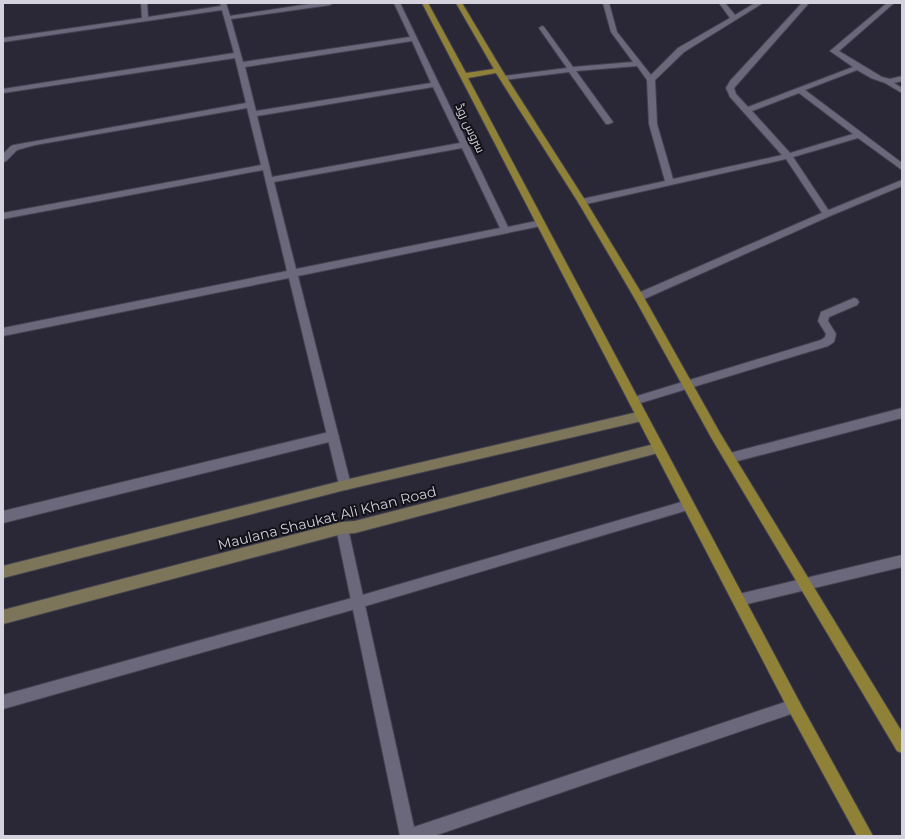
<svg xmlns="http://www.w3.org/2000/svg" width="905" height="839" font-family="Montserrat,Cairo,sans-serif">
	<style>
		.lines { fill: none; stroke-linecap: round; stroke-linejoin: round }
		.service-casing { stroke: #454250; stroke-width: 2 }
		.minor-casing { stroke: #454250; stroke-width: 2 }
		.tertiary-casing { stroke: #454250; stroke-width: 2 }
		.secondary-casing { stroke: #454250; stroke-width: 2 }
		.primary-casing { stroke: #454250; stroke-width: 2 }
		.service { fill: #6c687b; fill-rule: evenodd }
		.minor { fill: #6c687b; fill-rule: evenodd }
		.tertiary { fill: #6c687b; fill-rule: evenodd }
		.secondary { fill: #7d7559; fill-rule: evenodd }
		.primary { fill: #8f8238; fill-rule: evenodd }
		.labels { text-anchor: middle; stroke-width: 4; stroke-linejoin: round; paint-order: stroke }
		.far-street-label { font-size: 12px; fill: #d4d2dd; stroke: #121118 }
		.street-label { font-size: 14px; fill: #d4d2dd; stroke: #121118 }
	</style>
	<rect width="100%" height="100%" fill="#2a2737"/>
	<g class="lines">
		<g class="service-casing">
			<path id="service" d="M 333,431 L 337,433 L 339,436 L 337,439 L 333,441 L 3,523 L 3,511 Z
				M 688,500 L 692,501 L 694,505 L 692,509 L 688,510 L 359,608 L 3,709 L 3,695 L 359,596 Z"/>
		</g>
		<g class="minor-casing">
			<path id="minor" d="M 141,3 L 147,3 L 148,17 L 221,6 L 220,3 L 226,3 L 230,16 L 316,3 L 333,3 L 330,5 L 231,19 L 243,62 L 410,37 L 394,3 L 400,3 L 508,227 L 541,220 L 545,223 L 541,226 L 298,276 L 351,485 L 349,489 L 345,490 L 341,489 L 339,485 L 289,278 L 3,336 L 3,328 L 287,271 L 263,170 L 3,219 L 3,213 L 261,165 L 247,108 L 35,145 L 17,150 L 6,161 L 3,162 L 3,154 L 11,146 L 14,145 L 246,103 L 235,58 L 3,93 L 3,89 L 234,53 L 222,10 L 3,42 L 3,38 L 142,18 ZM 412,41 L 431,83 L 256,111 L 245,67 ZM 433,87 L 460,143 L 272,177 L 257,116 ZM 462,148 L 500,228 L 296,269 L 274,182 Z
				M 603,3 L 609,3 L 617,32 L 651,75 L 678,48 L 730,18 L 719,3 L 725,3 L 735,15 L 755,3 L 763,3 L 684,52 L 655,80 L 657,124 L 673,179 L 782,155 L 730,97 L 726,88 L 730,81 L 802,3 L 809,3 L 734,88 L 736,94 L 748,107 L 853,67 L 830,51 L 887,3 L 894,3 L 839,51 L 882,77 L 890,79 L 902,76 L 902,81 L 894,83 L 902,88 L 902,93 L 885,83 L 871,78 L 857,70 L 805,90 L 902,163 L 902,170 L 858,138 L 793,157 L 831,214 L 827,217 L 824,216 L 786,159 L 582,205 L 579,204 L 578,202 L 582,199 L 665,181 L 649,124 L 647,80 L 637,66 L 576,71 L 613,122 L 609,124 L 606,124 L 569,72 L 504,80 L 500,78 L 504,76 L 567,68 L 539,28 L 542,26 L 544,27 L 573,67 L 633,62 L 611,32 ZM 799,93 L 853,134 L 790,153 L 752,111 Z
				M 854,298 L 857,299 L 859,302 L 857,305 L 829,317 L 828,321 L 836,334 L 834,342 L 828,346 L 634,405 L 630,404 L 629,401 L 630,398 L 634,397 L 821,340 L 825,337 L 826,334 L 818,321 L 821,312 Z
				M 902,408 L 902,418 L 730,463 L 726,462 L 724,458 L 726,454 L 730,453 Z
				M 342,522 L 346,524 L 348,528 L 414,827 L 794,699 L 799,701 L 801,706 L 799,711 L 794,713 L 434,836 L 400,836 L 336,528 L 338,524 Z
				M 902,555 L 902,567 L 739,606 L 734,604 L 733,600 L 734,596 L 739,594 Z"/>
		</g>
		<g class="tertiary-casing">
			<path id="tertiary" d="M 902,180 L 902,186 L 830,216 L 642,300 L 636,300 L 634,297 L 636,294 L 824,212 Z"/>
		</g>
		<g class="secondary-casing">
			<path id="secondary" d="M 642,411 L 646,413 L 647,416 L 646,419 L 642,421 L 345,490 L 3,578 L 3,566 L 345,480 Z
				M 658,443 L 662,445 L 664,448 L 662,451 L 658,453 L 355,533 L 342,534 L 3,624 L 3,610 L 342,522 L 355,521 Z"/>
		</g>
		<g class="primary-casing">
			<path id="primary" d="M 422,3 L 428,3 L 466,73 L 494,69 L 456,3 L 462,3 L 502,70 L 585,200 L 642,294 L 720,433 L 902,732 L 902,753 L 897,751 L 712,439 L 635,299 L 578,202 L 496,73 L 468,78 L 799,701 L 873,836 L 857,836 L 789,711 Z"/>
		</g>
		<use href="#service" class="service"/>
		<use href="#minor" class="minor"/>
		<use href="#tertiary" class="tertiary"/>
		<use href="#secondary" class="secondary"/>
		<use href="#primary" class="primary"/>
	</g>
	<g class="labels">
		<g class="far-street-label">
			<text transform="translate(470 128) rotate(65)" y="4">سروس روڈ</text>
		</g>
		<g class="street-label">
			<text transform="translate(327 518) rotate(-14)" y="5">Maulana Shaukat Ali Khan Road</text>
		</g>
	</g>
	<rect width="905" height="839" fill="none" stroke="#d4d2dd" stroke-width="8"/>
</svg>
